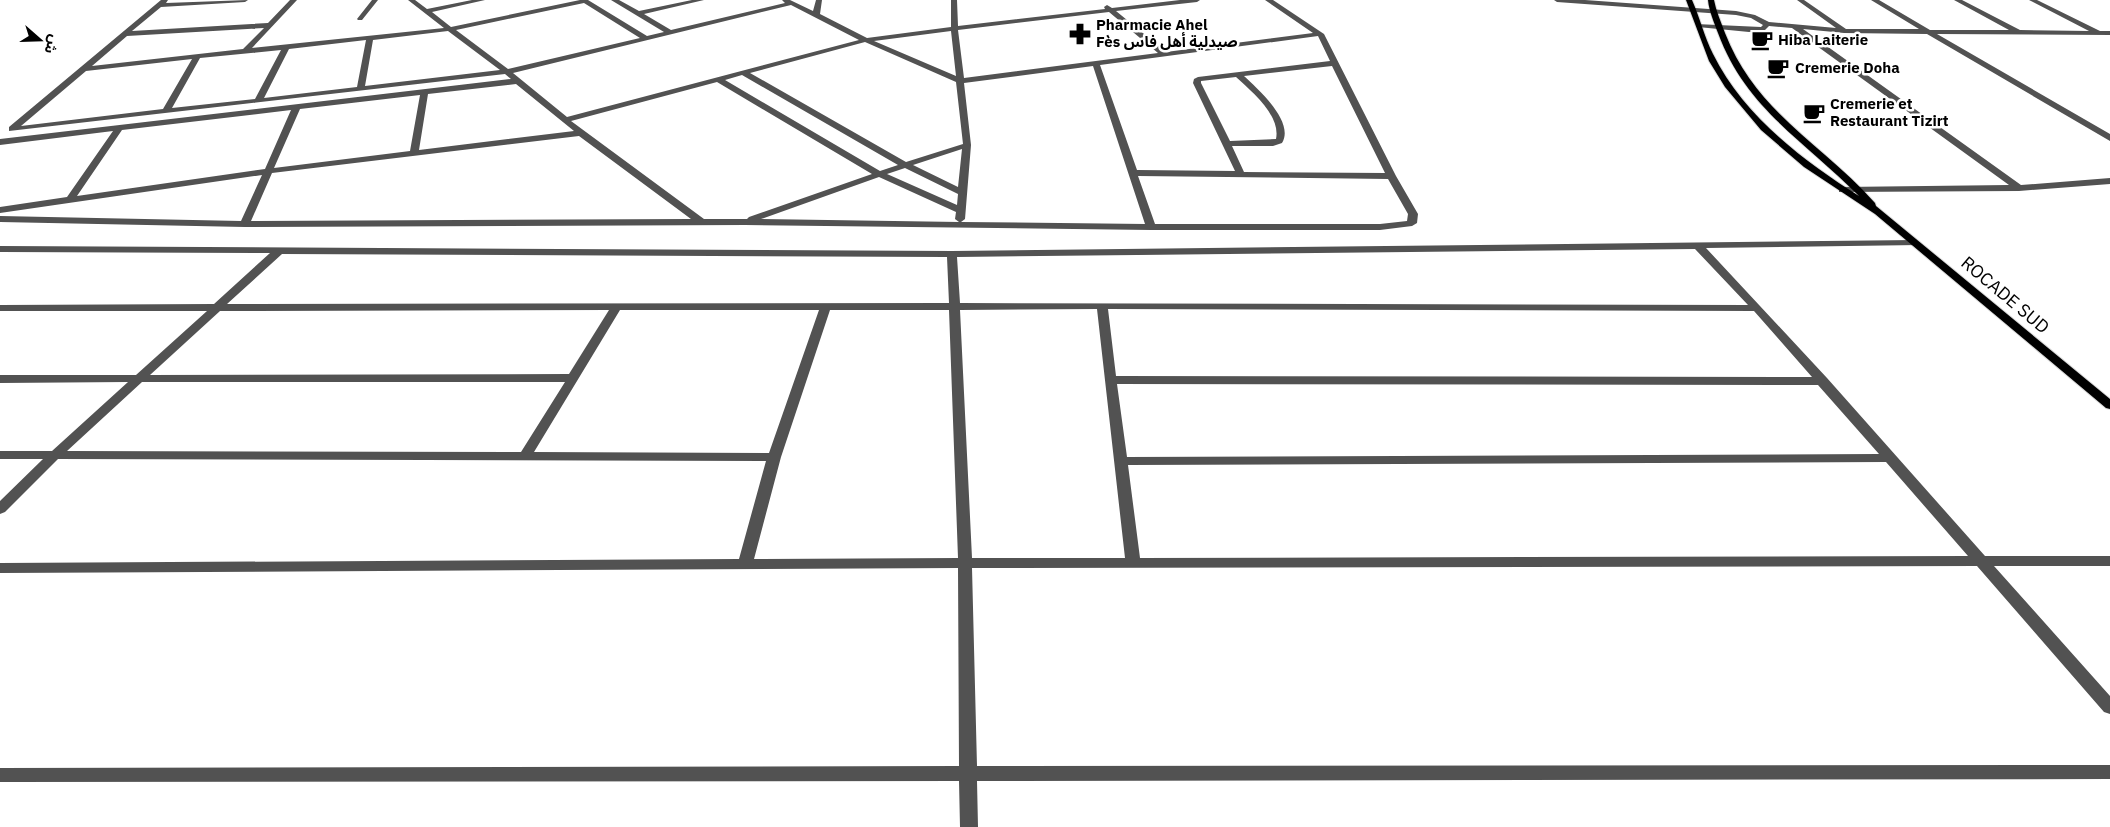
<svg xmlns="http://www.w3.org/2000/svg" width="2110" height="827" font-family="'IBM Plex Sans','Noto Sans Arabic',sans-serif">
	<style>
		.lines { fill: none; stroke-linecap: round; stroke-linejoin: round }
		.major-casing { stroke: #dbdbdb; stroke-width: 2 }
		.minor { fill: #525252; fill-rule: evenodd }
		.major { fill: #000; fill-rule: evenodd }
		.labels { text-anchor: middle; stroke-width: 5; stroke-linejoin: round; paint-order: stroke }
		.far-poi-label { font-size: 15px; font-weight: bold; fill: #000; stroke: #fff; text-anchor: start }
		.street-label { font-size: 18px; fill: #000; stroke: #fff }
	</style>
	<rect width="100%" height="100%" fill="#fff"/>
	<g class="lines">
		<g class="major-casing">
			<path id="major" d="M 1686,0 L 1692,0 C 1700,18 1704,36 1713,54 C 1743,115 1802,160 1859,196 C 1805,141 1746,109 1718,33 C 1714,22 1709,11 1708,0 L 1714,0 C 1716,11 1721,22 1725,33 C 1756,113 1822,143 1875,203 L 1876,206 L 2110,399 L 2110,409 L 2106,408 L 1875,214 L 1804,167 L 1761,130 L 1725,87 L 1709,61 Z"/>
		</g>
		<path class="minor" d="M 161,0 L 168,0 L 166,3 L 248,0 L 245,2 L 161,7 L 132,31 L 268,23 L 290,0 L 297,0 L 252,48 L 444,28 L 408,0 L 415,0 L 427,9 L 472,0 L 485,0 L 432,12 L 451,27 L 580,0 L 588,0 L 647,36 L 664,32 L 611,0 L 619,0 L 639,11 L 692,0 L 704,0 L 644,14 L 671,30 L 785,3 L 782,0 L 790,0 L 813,11 L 816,0 L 822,0 L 820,14 L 867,38 L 951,27 L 951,0 L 957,0 L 958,26 L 1105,9 L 1104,7 L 1107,5 L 1112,8 L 1180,0 L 1200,0 L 1197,2 L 1116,11 L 1166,52 L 1313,33 L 1265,0 L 1273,0 L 1324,34 L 1396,176 L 1418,214 L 1417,223 L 1412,226 L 1380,230 L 1151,230 L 745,225 L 245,227 L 0,222 L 0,216 L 241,221 L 262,175 L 0,213 L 0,207 L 67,197 L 113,131 L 0,145 L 0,139 L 511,79 L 505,74 L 9,131 L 9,127 ZM 584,3 L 640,38 L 508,69 L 456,30 ZM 791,5 L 859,40 L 567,117 L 513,73 ZM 1109,12 L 1158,53 L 964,78 L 958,30 ZM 264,28 L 243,49 L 92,66 L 127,36 ZM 448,31 L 500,70 L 365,86 L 373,40 ZM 951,31 L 956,76 L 874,41 ZM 1318,36 L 1330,61 L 1198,77 L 1194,79 L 1193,83 L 1235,171 L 1137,170 L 1100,65 ZM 366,40 L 357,87 L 264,98 L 289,49 ZM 865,42 L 956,82 L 963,144 L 906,162 L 750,73 ZM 281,50 L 255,99 L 172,108 L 200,58 ZM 192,59 L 163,109 L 21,126 L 86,71 ZM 1093,66 L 1145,224 L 961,222 L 965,219 L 971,145 L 964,83 ZM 1332,66 L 1385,173 L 1244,172 L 1232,146 L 1273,146 L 1282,143 C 1295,122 1258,89 1244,76 ZM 742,75 L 898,165 L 880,171 L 725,80 ZM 1236,77 C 1251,91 1281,115 1276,139 L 1230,141 L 1201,83 L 1201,81 ZM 717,82 L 872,174 L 749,217 L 747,219 L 704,219 L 571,121 ZM 516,84 L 574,131 L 419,150 L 428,94 ZM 420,95 L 410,151 L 274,168 L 300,109 ZM 291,110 L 265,169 L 77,196 L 122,130 ZM 579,136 L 691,219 L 251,221 L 272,173 ZM 962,149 L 958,187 L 913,165 ZM 905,168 L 958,194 L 957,205 L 887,174 ZM 1138,176 L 1388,179 L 1408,214 L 1407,221 L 1380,224 L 1155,224 ZM 879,177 L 956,212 L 955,219 L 959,222 L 761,219 Z
			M 372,0 L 378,0 L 362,20 L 358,20 L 357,19 Z
			M 1554,0 L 1585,0 L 1736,11 L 1755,15 L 1769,22 L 1836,28 L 1797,0 L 1804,0 L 1846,29 L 1919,29 L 1871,0 L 1879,0 L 1930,30 L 2009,30 L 1954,0 L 1962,0 L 2020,30 L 2089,31 L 2029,0 L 2037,0 L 2100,31 L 2110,31 L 2110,35 L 1937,34 L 2110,134 L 2110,141 L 1927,34 L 1844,33 L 1803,29 L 2021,185 L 2110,178 L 2110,184 L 2019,191 L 1839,192 L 1839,188 L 1842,187 L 2009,185 L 1792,28 L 1769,26 L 1765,30 L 1749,32 L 1698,27 L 1696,26 L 1696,24 L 1761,27 L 1763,25 L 1751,18 L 1736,15 L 1557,2 Z
			M 1915,240 L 1920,243 L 1919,245 L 1706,248 L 1827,378 L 1985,556 L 2110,556 L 2110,566 L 1994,566 L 2110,696 L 2110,714 L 2104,712 L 1977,566 L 972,568 L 977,766 L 2110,765 L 2110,779 L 977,781 L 978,827 L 960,827 L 959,781 L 0,782 L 0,768 L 959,766 L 958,568 L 0,573 L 0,563 L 739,559 L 766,461 L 58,459 L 5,512 L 0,514 L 0,501 L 43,459 L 0,459 L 0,451 L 52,451 L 128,382 L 0,383 L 0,375 L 136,375 L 207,311 L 0,311 L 0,305 L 214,304 L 270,253 L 0,252 L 0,246 L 952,251 ZM 1695,249 L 1748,305 L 960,303 L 957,257 ZM 282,254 L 947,257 L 949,303 L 227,304 ZM 1097,309 L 1125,558 L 972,558 L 960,310 ZM 1108,309 L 1754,311 L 1812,377 L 1116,376 ZM 609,310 L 569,374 L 150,375 L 220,311 ZM 620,310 L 819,310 L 769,453 L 534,452 ZM 830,310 L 949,310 L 958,558 L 754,559 L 781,457 ZM 142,382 L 565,382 L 521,452 L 67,451 ZM 1117,384 L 1818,385 L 1879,454 L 1127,457 ZM 1886,462 L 1968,556 L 1140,558 L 1128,465 Z"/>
		<use href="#major" class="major"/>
	</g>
	<defs>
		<g id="pharmacy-bare" transform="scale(1.725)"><path d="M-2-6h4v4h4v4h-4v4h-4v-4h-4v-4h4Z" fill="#000" stroke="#fff" stroke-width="2.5" paint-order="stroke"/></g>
		<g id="cafe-bare" transform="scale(1.725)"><path d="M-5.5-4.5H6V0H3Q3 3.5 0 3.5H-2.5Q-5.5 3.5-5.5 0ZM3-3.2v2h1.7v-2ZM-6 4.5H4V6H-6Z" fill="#000" stroke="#fff" stroke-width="2.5" paint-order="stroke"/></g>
	</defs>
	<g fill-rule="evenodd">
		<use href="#pharmacy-bare" x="1080" y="34"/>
		<use href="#cafe-bare" x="1762" y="40"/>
		<use href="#cafe-bare" x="1778" y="68"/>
		<use href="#cafe-bare" x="1814" y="113"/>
	</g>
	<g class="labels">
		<g class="far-poi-label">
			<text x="1096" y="30">Pharmacie Ahel<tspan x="1096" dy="17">Fès صيدلية أهل فاس</tspan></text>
			<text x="1778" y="45">Hiba Laiterie</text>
			<text x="1795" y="73">Cremerie Doha</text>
			<text x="1830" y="109">Cremerie et<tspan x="1830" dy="17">Restaurant Tizirt</tspan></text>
		</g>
		<g class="street-label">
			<text transform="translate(2005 295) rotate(40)" y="6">ROCADE SUD</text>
		</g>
	</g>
	<g transform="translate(40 40) rotate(110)" stroke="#ffffff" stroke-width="4" paint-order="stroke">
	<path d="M0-4L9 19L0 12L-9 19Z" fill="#000000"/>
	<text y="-8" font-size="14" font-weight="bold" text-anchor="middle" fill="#000000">ش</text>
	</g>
</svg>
